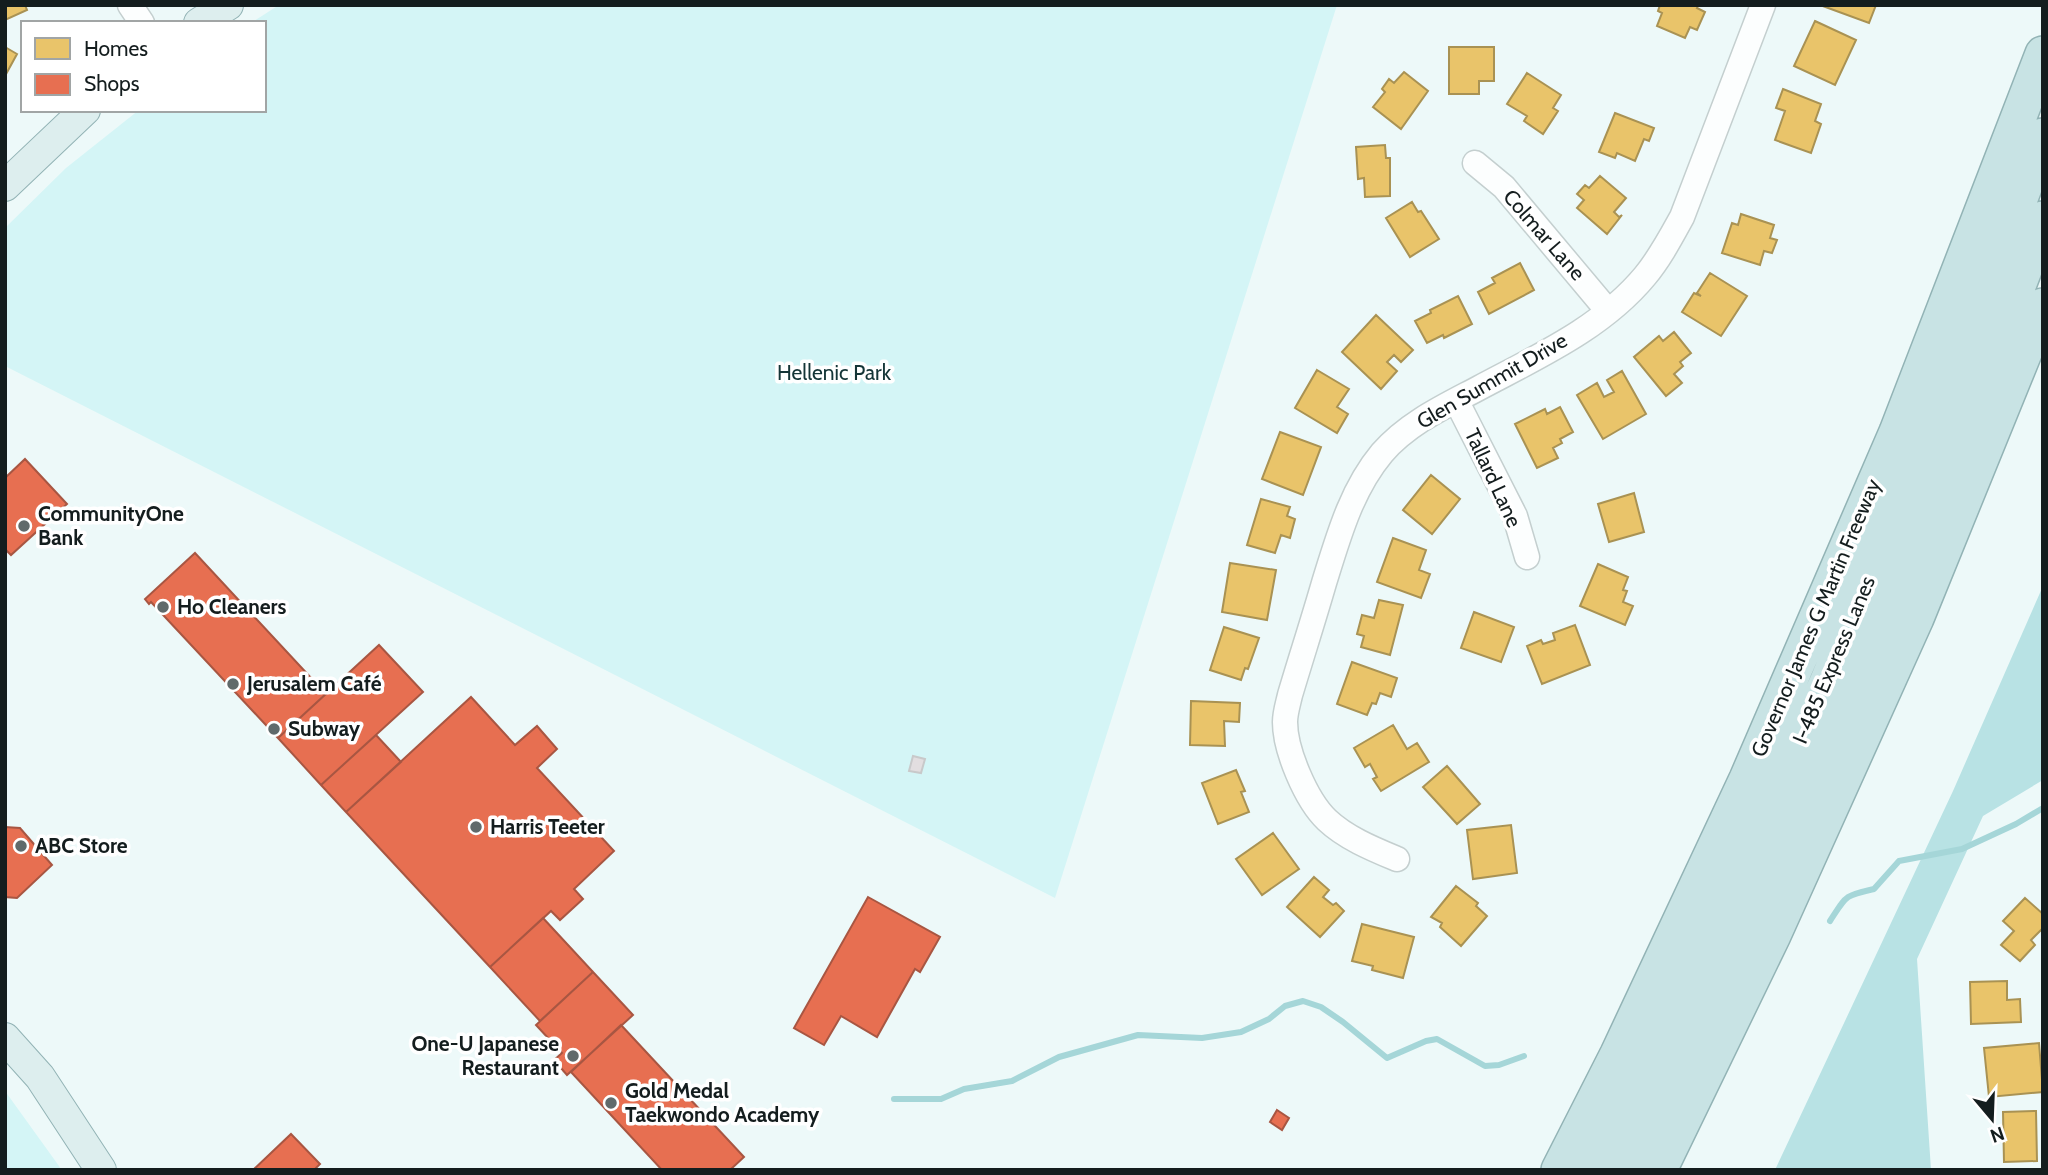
<svg xmlns="http://www.w3.org/2000/svg" width="2048" height="1175" font-family="Cabin,sans-serif">
	<style>
		.green { fill: #d4f5f6 }
		.forest { fill: #b8e2e4 }
		.homes { fill: #e9c46a; stroke: #a99253; stroke-width: 2 }
		.shops { fill: #e76f51; stroke: #a85642; stroke-width: 2 }
		.lines { fill: none; stroke-linecap: round; stroke-linejoin: round }
		.stream { stroke: #a5d6d8; stroke-width: 6 }
		.building { fill: #e2dee0; stroke: #c8c9ca; stroke-width: 2 }
		.minor-casing { stroke: #c4cfcf; stroke-width: 27 }
		.major-casing { stroke: #92b3b5; stroke-width: 32 }
		.highway-casing { stroke: #92b3b5; stroke-width: 38 }
		.minor { stroke: #fcfefe; stroke-width: 24 }
		.major { stroke: #dee; stroke-width: 30 }
		.highway { stroke: #c8e3e4; stroke-width: 35 }
		.poi-dot { fill: #606a6b; stroke: #fff; stroke-width: 2.5 }
		.labels { text-anchor: middle; stroke-width: 7; stroke-linejoin: round; paint-order: stroke }
		.street-label { font-size: 21px; fill: #141d1e; stroke: #fff }
		.park-label { font-size: 21px; fill: #143537; stroke: #fff }
		.poi-label { font-size: 21px; font-weight: bold; fill: #141d1e; stroke: #fff; text-anchor: start }
	</style>
	<rect width="100%" height="100%" fill="#edf9f9"/>
	<path class="green" d="M 279,5 L 1337,5 L 1055,898 L 5,366 L 5,228 L 66,168 L 139,110 L 264,110 L 264,23 L 251,23 Z
		M 5,1091 L 59,1166 L 61,1170 L 5,1170 Z"/>
	<path class="forest" d="M 2043,586 L 2043,780 L 1983,816 L 1917,959 L 1931,1170 L 1775,1170 L 1953,791 Z"/>
	<path class="homes" d="M 5,5 L 25,5 L 27,10 L 5,20 Z
		M 1660,5 L 1699,5 L 1697,8 L 1705,12 L 1697,30 L 1690,27 L 1685,38 L 1657,26 L 1662,13 L 1658,11 Z
		M 1820,5 L 1876,5 L 1869,23 Z
		M 1815,21 L 1856,40 L 1835,85 L 1794,66 Z
		M 5,47 L 17,54 L 5,76 Z
		M 1449,47 L 1494,47 L 1494,81 L 1479,81 L 1479,94 L 1449,94 Z
		M 1404,72 L 1428,91 L 1401,129 L 1373,107 L 1385,92 L 1382,89 L 1389,79 L 1394,83 Z
		M 1527,73 L 1561,95 L 1553,108 L 1558,111 L 1543,134 L 1524,121 L 1527,116 L 1507,104 Z
		M 1783,89 L 1821,104 L 1815,121 L 1821,124 L 1811,153 L 1775,140 L 1785,111 L 1776,108 Z
		M 1615,113 L 1654,128 L 1649,141 L 1644,139 L 1635,161 L 1617,153 L 1615,158 L 1599,152 Z
		M 1385,145 L 1386,158 L 1390,158 L 1390,196 L 1365,197 L 1364,178 L 1358,179 L 1356,147 Z
		M 1600,176 L 1626,198 L 1614,212 L 1619,217 L 1622,215 L 1607,234 L 1577,208 L 1584,200 L 1577,194 L 1585,185 L 1589,188 Z
		M 1412,202 L 1418,212 L 1421,211 L 1439,239 L 1410,257 L 1386,218 Z
		M 1741,214 L 1774,225 L 1770,238 L 1777,240 L 1772,253 L 1764,251 L 1760,265 L 1722,253 L 1732,223 L 1738,225 Z
		M 1520,263 L 1534,290 L 1489,314 L 1478,292 L 1495,283 L 1492,278 Z
		M 1710,273 L 1747,296 L 1721,336 L 1682,312 L 1694,293 L 1701,296 L 1697,293 Z
		M 1458,296 L 1472,324 L 1444,338 L 1443,335 L 1427,343 L 1415,321 L 1431,313 L 1430,310 Z
		M 1376,315 L 1413,350 L 1401,362 L 1394,355 L 1387,362 L 1397,371 L 1381,389 L 1342,352 Z
		M 1674,332 L 1691,353 L 1680,362 L 1683,366 L 1674,374 L 1682,383 L 1666,396 L 1634,357 L 1659,336 L 1663,341 Z
		M 1317,370 L 1349,389 L 1337,407 L 1348,414 L 1337,433 L 1295,408 Z
		M 1622,371 L 1646,414 L 1603,439 L 1577,395 L 1597,383 L 1604,397 L 1614,392 L 1607,380 Z
		M 1560,407 L 1573,432 L 1560,439 L 1562,443 L 1553,448 L 1558,458 L 1537,468 L 1515,424 L 1545,409 L 1547,414 Z
		M 1280,432 L 1321,447 L 1303,495 L 1262,479 Z
		M 1431,475 L 1460,499 L 1432,534 L 1403,510 Z
		M 1634,493 L 1644,532 L 1609,542 L 1598,504 Z
		M 1261,499 L 1290,507 L 1287,516 L 1295,519 L 1290,538 L 1281,535 L 1275,553 L 1247,545 Z
		M 1393,538 L 1426,550 L 1419,570 L 1430,574 L 1421,598 L 1377,582 Z
		M 1230,563 L 1276,570 L 1267,620 L 1222,612 Z
		M 1598,564 L 1628,577 L 1623,590 L 1627,591 L 1623,602 L 1633,606 L 1625,625 L 1580,606 Z
		M 1379,600 L 1403,605 L 1390,655 L 1361,647 L 1364,636 L 1357,634 L 1362,615 L 1374,618 Z
		M 1474,612 L 1514,627 L 1501,662 L 1461,648 Z
		M 1575,625 L 1590,665 L 1542,684 L 1527,646 L 1541,640 L 1543,644 L 1555,640 L 1553,633 Z
		M 1224,627 L 1259,638 L 1248,669 L 1245,668 L 1241,680 L 1210,670 Z
		M 1352,662 L 1397,678 L 1391,697 L 1380,693 L 1376,704 L 1372,703 L 1367,715 L 1337,704 Z
		M 1191,701 L 1240,703 L 1239,722 L 1224,721 L 1225,746 L 1190,745 Z
		M 1393,725 L 1407,749 L 1417,743 L 1429,762 L 1381,791 L 1373,779 L 1377,777 L 1370,764 L 1365,767 L 1354,748 Z
		M 1447,766 L 1480,804 L 1457,824 L 1423,787 Z
		M 1236,770 L 1245,791 L 1241,792 L 1249,812 L 1218,824 L 1202,783 Z
		M 1511,825 L 1517,873 L 1473,879 L 1467,830 Z
		M 1273,833 L 1299,869 L 1262,895 L 1236,859 Z
		M 1314,877 L 1329,890 L 1323,897 L 1333,905 L 1336,903 L 1344,911 L 1320,937 L 1287,907 Z
		M 1456,886 L 1478,903 L 1476,906 L 1487,916 L 1461,946 L 1440,927 L 1442,923 L 1431,917 Z
		M 2025,898 L 2043,914 L 2043,928 L 2031,940 L 2035,945 L 2020,961 L 2001,945 L 2014,931 L 2003,921 Z
		M 1362,924 L 1414,937 L 1403,978 L 1372,970 L 1373,966 L 1352,961 Z
		M 2007,981 L 2007,1000 L 2020,999 L 2021,1022 L 1971,1024 L 1970,982 Z
		M 2039,1043 L 2043,1092 L 1989,1097 L 1984,1048 Z
		M 2036,1111 L 2037,1161 L 2004,1162 L 2003,1112 Z"/>
	<path class="shops" d="M 25,459 L 67,504 L 11,555 L 5,549 L 5,478 Z
		M 195,553 L 326,694 L 278,738 L 151,602 L 149,604 L 145,599 Z
		M 379,645 L 423,692 L 321,785 L 278,738 Z
		M 471,697 L 515,745 L 537,726 L 557,749 L 537,768 L 614,851 L 574,889 L 583,899 L 560,920 L 551,911 L 490,967 L 346,812 Z
		M 376,735 L 401,762 L 346,812 L 321,785 Z
		M 5,827 L 20,828 L 52,865 L 17,898 L 5,897 Z
		M 868,897 L 940,937 L 920,972 L 915,969 L 877,1037 L 841,1016 L 824,1045 L 794,1028 Z
		M 543,918 L 593,972 L 540,1021 L 490,967 Z
		M 593,972 L 633,1015 L 567,1075 L 554,1060 L 562,1053 L 536,1025 Z
		M 621,1025 L 744,1157 L 730,1170 L 662,1170 L 571,1072 Z
		M 1277,1110 L 1289,1118 L 1282,1130 L 1270,1122 Z
		M 291,1134 L 320,1164 L 314,1170 L 253,1170 Z"/>
	<g class="lines">
		<path class="stream" d="M 1830,921 C 1847,895 1844,896 1874,889 L 1899,861 L 1962,849 L 2016,824 L 2043,808
			M 894,1099 L 941,1099 L 964,1089 L 1012,1081 L 1059,1057 L 1138,1035 L 1202,1038 L 1241,1032 L 1269,1019 L 1285,1006 L 1303,1001 L 1321,1007 L 1343,1022 L 1387,1058 L 1426,1041 L 1437,1039 L 1485,1066 L 1499,1065 L 1524,1056"/>
	</g>
	<path class="building" d="M 913,756 L 925,759 L 921,773 L 909,771 Z"/>
	<g class="lines">
		<g class="minor-casing">
			<path id="minor" d="M 130,5 L 142,23
				M 1475,163 L 1504,187 L 1608,311
				M 1456,400 L 1515,516 L 1527,557
				M 1397,859 C 1373,849 1346,838 1327,820 C 1306,800 1285,750 1285,722 C 1285,713 1288,704 1290,695 C 1301,658 1313,621 1324,583 C 1338,538 1351,490 1382,453 C 1408,423 1445,406 1479,388 C 1537,357 1602,328 1645,276 C 1660,258 1671,237 1682,217 L 1763,5"/>
		</g>
		<g class="major-casing">
			<path id="major" d="M 199,23 L 228,5
				M 5,186 L 85,110
				M 5,1038 L 40,1077 L 101,1170"/>
		</g>
		<g class="highway-casing">
			<path id="highway" d="M 1559,1170 L 1618,1054 L 1747,779 L 1897,432 L 2043,54
				M 1593,1170 L 1654,1051 L 1827,683 L 1976,317 L 2043,136
				M 1627,1170 C 1778,858 1923,544 2043,219
				M 1659,1170 L 1773,935 L 1916,618 L 2043,306"/>
		</g>
		<use href="#minor" class="minor"/>
		<use href="#major" class="major"/>
		<use href="#highway" class="highway"/>
	</g>
	<g class="poi-dot">
		<circle cx="24" cy="526" r="7"/>
		<circle cx="163" cy="607" r="7"/>
		<circle cx="233" cy="684" r="7"/>
		<circle cx="274" cy="729" r="7"/>
		<circle cx="476" cy="827" r="7"/>
		<circle cx="21" cy="846" r="7"/>
		<circle cx="573" cy="1056" r="7"/>
		<circle cx="611" cy="1103" r="7"/>
	</g>
	<g class="labels">
		<g class="street-label">
			<text transform="translate(1544 235) rotate(49)" y="7">Colmar Lane</text>
			<text transform="translate(1492 381) rotate(-30)" y="7">Glen Summit Drive</text>
			<text transform="translate(1493 478) rotate(65)" y="7">Tallard Lane</text>
			<text transform="translate(1816 618) rotate(-67)" y="7">Governor James G Martin Freeway</text>
			<text transform="translate(1834 660) rotate(-67)" y="7">I-485 Express Lanes</text>
		</g>
		<g class="park-label">
			<text x="834" y="380">Hellenic Park</text>
		</g>
		<g class="poi-label">
			<text x="38" y="521">CommunityOne<tspan x="38" dy="24">Bank</tspan></text>
			<text x="177" y="614">Ho Cleaners</text>
			<text x="247" y="691">Jerusalem Café</text>
			<text x="288" y="736">Subway</text>
			<text x="490" y="834">Harris Teeter</text>
			<text x="35" y="853">ABC Store</text>
			<text x="559" y="1051" text-anchor="end">One‐U Japanese<tspan x="559" dy="24">Restaurant</tspan></text>
			<text x="625" y="1098">Gold Medal<tspan x="625" dy="24">Taekwondo Academy</tspan></text>
		</g>
	</g>
	<rect width="2048" height="1175" fill="none" stroke="#141d1e" stroke-width="14"/>
	<rect x="21" y="21" width="245" height="91" fill="#ffffff" stroke="#a1a5a5" stroke-width="2"/>
	<rect x="35" y="38" width="35" height="21" fill="#e9c46a" stroke="#a1a5a5" stroke-width="2"/>
	<text x="84" y="56" font-size="21" fill="#141d1e">Homes</text>
	<rect x="35" y="74" width="35" height="21" fill="#e76f51" stroke="#a1a5a5" stroke-width="2"/>
	<text x="84" y="91" font-size="21" fill="#141d1e">Shops</text>
	<g transform="translate(1992 1119) rotate(161)" stroke="#ffffff" stroke-width="5" paint-order="stroke">
	<path d="M0-5L12 26L0 18L-12 26Z" fill="#141d1e"/>
	<text y="-10" font-size="19" font-weight="bold" text-anchor="middle" fill="#141d1e">N</text>
	</g>
</svg>
